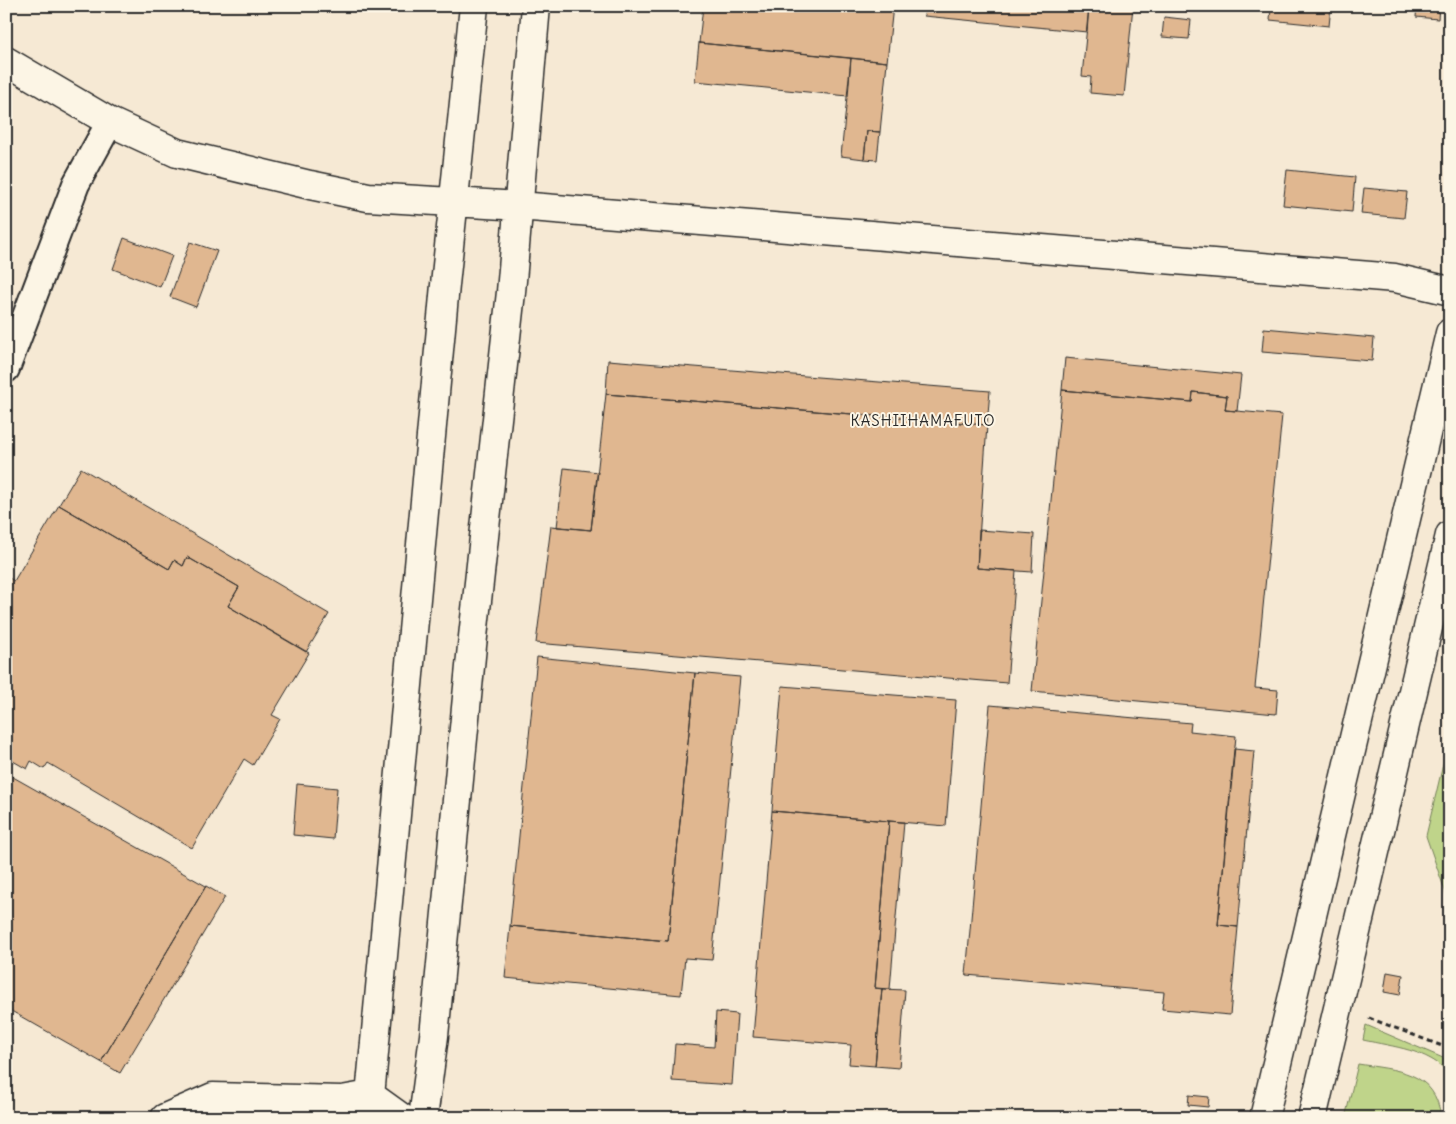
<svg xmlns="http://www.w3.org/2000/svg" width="1456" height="1124" font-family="Delius,sans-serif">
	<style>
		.green { fill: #bfd48a; stroke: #75805a }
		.building { fill: #e0b790; stroke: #2b2b2b }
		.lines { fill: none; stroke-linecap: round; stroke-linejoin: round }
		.minor-casing { stroke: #2b2b2b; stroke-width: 30 }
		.tertiary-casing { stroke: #2b2b2b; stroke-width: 31 }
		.path { stroke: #2b2b2b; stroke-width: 3; stroke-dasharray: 5 4; stroke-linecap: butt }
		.minor { stroke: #fcf5e5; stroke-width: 26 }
		.tertiary { stroke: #fcf5e5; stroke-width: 28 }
		.labels { text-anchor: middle; stroke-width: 4; stroke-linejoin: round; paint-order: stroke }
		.quarter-label { font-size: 15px; letter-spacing: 1px; fill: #2b2b2b; stroke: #fcf5e5 }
	</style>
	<rect width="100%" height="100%" fill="#f6e9d4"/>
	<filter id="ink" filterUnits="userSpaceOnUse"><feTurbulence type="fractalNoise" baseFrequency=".02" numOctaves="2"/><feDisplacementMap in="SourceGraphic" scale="10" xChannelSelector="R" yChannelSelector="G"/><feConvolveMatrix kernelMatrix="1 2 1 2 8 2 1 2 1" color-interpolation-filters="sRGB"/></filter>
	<g filter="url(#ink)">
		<path class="green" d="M 1450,735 L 1450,905 L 1426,836 Z
			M 1366,1025 L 1450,1061 L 1450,1074 C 1427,1049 1394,1047 1363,1040 Z
			M 1358,1064 C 1395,1070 1436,1070 1441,1118 L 1345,1118 Z"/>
		<path class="building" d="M 703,6 L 893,6 L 887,62 L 699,43 Z
			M 925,6 L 1089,6 L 1087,32 L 924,16 Z
			M 1089,6 L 1133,6 L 1124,96 L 1090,93 L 1091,77 L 1082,76 Z
			M 1271,6 L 1331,6 L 1329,26 L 1270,20 Z
			M 1417,6 L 1439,6 L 1438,19 L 1416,17 Z
			M 1164,17 L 1191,20 L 1189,39 L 1162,37 Z
			M 699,43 L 851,58 L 848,96 L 695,81 Z
			M 851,58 L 887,62 L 880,132 L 867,131 L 864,159 L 841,156 Z
			M 867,131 L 880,132 L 877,160 L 864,159 Z
			M 1287,170 L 1355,177 L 1352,212 L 1283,205 Z
			M 1364,188 L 1407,192 L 1404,218 L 1361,214 Z
			M 124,238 L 172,256 L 160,287 L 113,269 Z
			M 190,242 L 217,251 L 196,307 L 170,297 Z
			M 1264,328 L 1374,338 L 1372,361 L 1262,352 Z
			M 1065,358 L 1241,375 L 1237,411 L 1225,410 L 1227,396 L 1193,392 L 1192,402 L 1062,390 Z
			M 608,360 L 990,391 L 987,425 L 606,394 Z
			M 1062,390 L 1192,402 L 1193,392 L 1227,396 L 1225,410 L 1282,415 L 1255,688 L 1278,690 L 1276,714 L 1032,691 Z
			M 606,394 L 987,425 L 977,568 L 1016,571 L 1007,683 L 536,643 L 551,526 L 591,530 Z
			M 81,468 L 329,614 L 306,652 L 228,606 L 239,587 L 187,557 L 183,566 L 174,560 L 169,569 L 59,505 Z
			M 564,468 L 598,472 L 591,530 L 557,527 Z
			M 59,505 L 169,569 L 174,560 L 183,566 L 187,557 L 239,587 L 228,606 L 309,653 L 272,715 L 280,719 L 253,765 L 244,759 L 192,848 L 48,763 L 44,769 L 31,761 L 27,769 L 6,757 L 6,576 L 14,581 Z
			M 979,530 L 1034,534 L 1032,572 L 977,568 Z
			M 537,657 L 695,673 L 668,941 L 510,926 Z
			M 695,673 L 740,677 L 712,960 L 685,958 L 681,995 L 505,978 L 510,926 L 668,941 Z
			M 782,686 L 956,700 L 946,826 L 772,811 Z
			M 990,705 L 1191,723 L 1190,731 L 1236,736 L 1218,925 L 1238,927 L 1230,1015 L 1162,1009 L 1164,992 L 966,975 Z
			M 1234,749 L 1254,751 L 1238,927 L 1218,925 Z
			M 6,773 L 206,886 L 101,1062 L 6,1008 Z
			M 297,784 L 337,788 L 333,839 L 293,835 Z
			M 772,811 L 889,821 L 875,988 L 882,989 L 875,1066 L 849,1064 L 851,1045 L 753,1037 Z
			M 889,821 L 904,822 L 890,989 L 875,988 Z
			M 206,886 L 225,897 L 120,1073 L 101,1062 Z
			M 1387,972 L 1403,975 L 1400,995 L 1384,992 Z
			M 882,989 L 905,990 L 899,1068 L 875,1066 Z
			M 716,1012 L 737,1014 L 732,1085 L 672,1081 L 675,1044 L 714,1047 Z
			M 1189,1095 L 1209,1097 L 1208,1107 L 1188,1105 Z"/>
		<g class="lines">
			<g class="minor-casing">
				<path id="minor" d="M 6,369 L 76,184 L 110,122"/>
			</g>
			<g class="tertiary-casing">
				<path id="tertiary" d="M 6,61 L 110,122 L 177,153 L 310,185 L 368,197 L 519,206 L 1395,278 L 1450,291
					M 165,1118 L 213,1097 L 342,1100 L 370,1095 L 402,1118
					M 368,1118 L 445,285 L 474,6
					M 423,1118 L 434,1036 L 472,646 L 511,292 L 536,6
					M 1264,1118 L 1450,333
					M 1312,1118 L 1450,535"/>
			</g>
			<path class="path" d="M 1369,1018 L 1450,1049"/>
			<use href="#minor" class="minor"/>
			<use href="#tertiary" class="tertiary"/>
		</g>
	</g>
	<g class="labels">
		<g class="quarter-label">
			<text x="923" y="426">KASHIIHAMAFUTO</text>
		</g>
	</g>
	<rect width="1456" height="1124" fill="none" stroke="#fcf5e5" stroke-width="25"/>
	<rect x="12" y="12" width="1431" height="1099" fill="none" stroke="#2b2b2b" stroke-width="2" filter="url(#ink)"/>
</svg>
